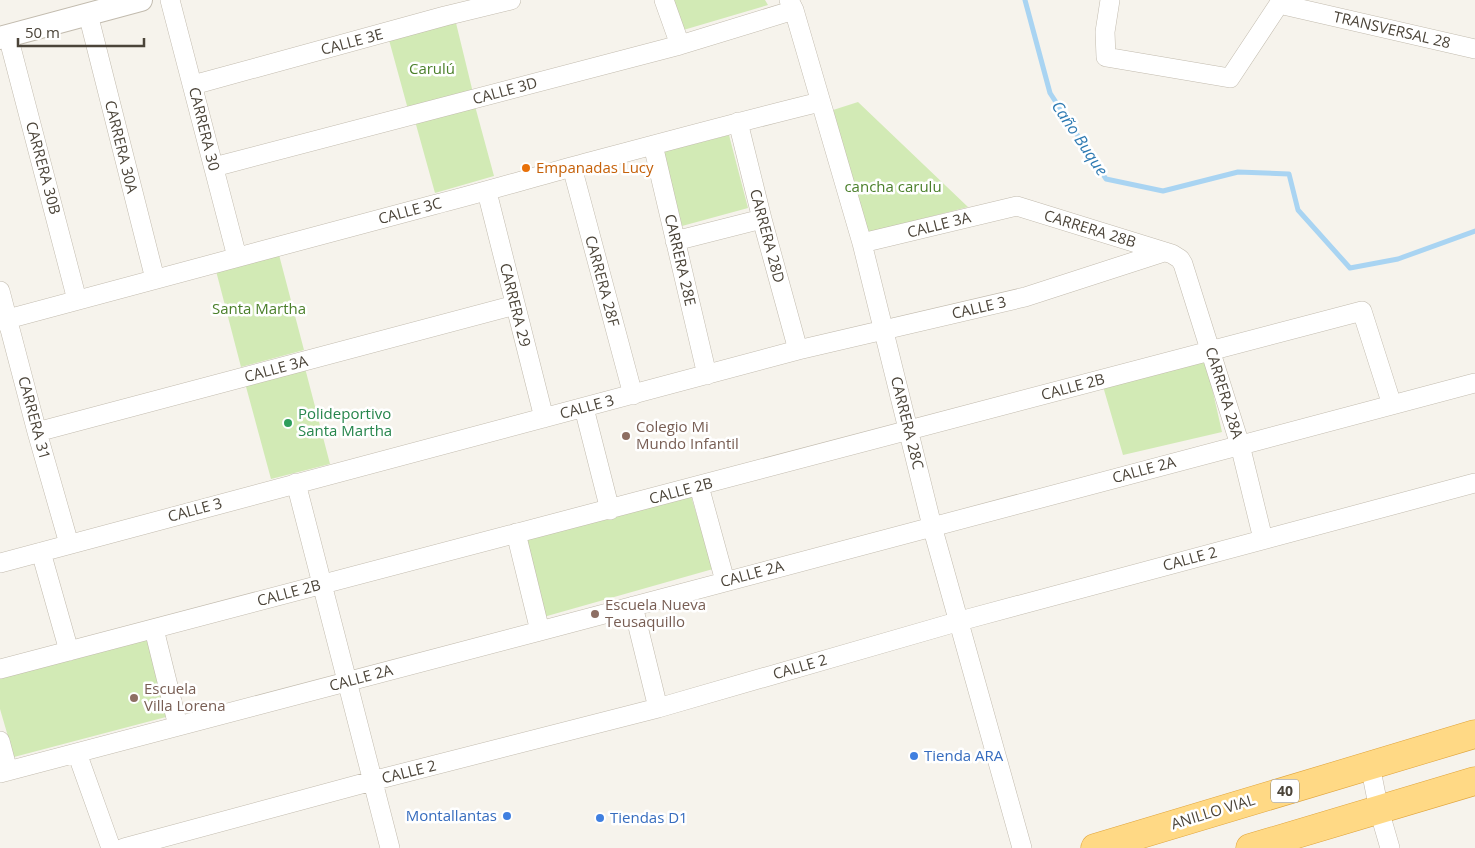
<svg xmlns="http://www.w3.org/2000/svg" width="1475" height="848" font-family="'Open Sans',sans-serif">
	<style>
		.green { fill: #d2eab5 }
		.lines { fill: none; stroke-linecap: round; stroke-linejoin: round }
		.stream { stroke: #a9d4f2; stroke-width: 5 }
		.minor-casing { stroke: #c2bbae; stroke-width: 20 }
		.tertiary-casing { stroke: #c2bbae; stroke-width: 24 }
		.trunk-casing { stroke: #e0a43c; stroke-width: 29 }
		.minor { stroke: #fff; stroke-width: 19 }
		.tertiary { stroke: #fff; stroke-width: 22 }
		.trunk { stroke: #ffd985; stroke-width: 28 }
		.food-dot { fill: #e8710a; stroke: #fff; stroke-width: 2 }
		.leisure-dot { fill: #2e9e5b; stroke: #fff; stroke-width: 2 }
		.education-dot { fill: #8d6e63; stroke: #fff; stroke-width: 2 }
		.shop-dot { fill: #3f7fe0; stroke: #fff; stroke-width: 2 }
		.labels { text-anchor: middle; stroke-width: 5; stroke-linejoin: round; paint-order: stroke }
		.shield { fill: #fff; stroke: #817c74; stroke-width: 1 }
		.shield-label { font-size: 14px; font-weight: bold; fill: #4b4439 }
		.street-label { font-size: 15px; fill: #4b4439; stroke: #fff }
		.park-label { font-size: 15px; fill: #4a7f2a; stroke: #fff }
		.food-label { font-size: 15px; fill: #c56008; stroke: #fff; text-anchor: start }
		.leisure-label { font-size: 15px; fill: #27864d; stroke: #fff; text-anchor: start }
		.education-label { font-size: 15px; fill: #785e54; stroke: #fff; text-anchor: start }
		.shop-label { font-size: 15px; fill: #366cbe; stroke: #fff; text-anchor: start }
		.water-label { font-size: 16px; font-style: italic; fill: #2e7ab2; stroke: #fff }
	</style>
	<rect width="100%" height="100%" fill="#f6f3ec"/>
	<path class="green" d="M 670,0 L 765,0 L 768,5 L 680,31 Z
		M 456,23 L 474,97 L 409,113 L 389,40 Z
		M 858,102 L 968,207 L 867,233 L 830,111 Z
		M 475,106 L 494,176 L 435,193 L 415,121 Z
		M 729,135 L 748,208 L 682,226 L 663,152 Z
		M 278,251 L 304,350 L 241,367 L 215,267 Z
		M 1203,348 L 1222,432 L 1123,455 L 1100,376 Z
		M 305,368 L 330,464 L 271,479 L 245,383 Z
		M 688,486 L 713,569 L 540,618 L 516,531 Z
		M 146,630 L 166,717 L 14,757 L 0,709 L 0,670 Z"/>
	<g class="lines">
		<path class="stream" d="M 1025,0 L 1050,93 L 1106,179 L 1163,191 L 1238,172 L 1289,174 L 1298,210 L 1350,268 L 1398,259 L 1475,231"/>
		<g class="minor-casing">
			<path id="minor" d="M 170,0 L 237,257
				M 664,0 L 680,45
				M 789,0 L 794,10 L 862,243 L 932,526 L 1022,848
				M 1110,0 L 1105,32 L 1106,57 L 1230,78 L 1279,4
				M 1279,4 L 1475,49
				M 88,14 L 155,279
				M 8,36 L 77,300
				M 193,85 L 445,16 L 511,0
				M 738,122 L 762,219 L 798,350
				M 653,145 L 707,375
				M 214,167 L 680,45 L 794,10
				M 572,167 L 633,395
				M 487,192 L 544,418
				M 675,241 L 762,219
				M 862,243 L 1017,206 L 1172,254 L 1180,259 L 1183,264 L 1240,445 L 1263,539
				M 0,291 L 37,432 L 69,544
				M 0,321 L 433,205 C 481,193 527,179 575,166 C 657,144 738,122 820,102
				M 584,408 L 610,510
				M 37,432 L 515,305
				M 296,483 L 390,848
				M 699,486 L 725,581
				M 516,533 L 540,631
				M 41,552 L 69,651
				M 0,563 L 798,350 L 1025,297 L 1164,252
				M 633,606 L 658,708
				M 154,629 L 178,726
				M 0,669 L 1362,311 L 1392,405
				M 0,741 L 8,771
				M 77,753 L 111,848
				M 1370,765 L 1379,810 L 1390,848
				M 0,773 L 540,631 L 1475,383
				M 124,848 L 372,781 L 658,708 L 960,621 L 1475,483"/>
		</g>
		<g class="tertiary-casing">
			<path id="tertiary" d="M 0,38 L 141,0"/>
		</g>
		<g class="trunk-casing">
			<path id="trunk" d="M 1095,848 L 1475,734
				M 1250,848 L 1475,781"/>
		</g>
		<use href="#minor" class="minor"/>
		<use href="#tertiary" class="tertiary"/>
		<use href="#trunk" class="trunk"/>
	</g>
	<circle class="food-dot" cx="526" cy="168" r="5"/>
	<circle class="leisure-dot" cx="288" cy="423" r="5"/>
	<g class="education-dot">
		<circle cx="626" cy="436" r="5"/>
		<circle cx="595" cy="614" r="5"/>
		<circle cx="134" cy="698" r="5"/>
	</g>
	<g class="shop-dot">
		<circle cx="914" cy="756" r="5"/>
		<circle cx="507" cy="816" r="5"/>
		<circle cx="600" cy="818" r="5"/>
	</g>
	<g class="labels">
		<rect class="shield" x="1271" y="779.5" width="28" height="23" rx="4"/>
		<g class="shield-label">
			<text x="1285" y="796">40</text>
		</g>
		<g class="street-label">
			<text transform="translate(1392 30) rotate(13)" y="5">TRANSVERSAL 28</text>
			<text transform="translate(352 42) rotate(-15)" y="5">CALLE 3E</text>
			<text transform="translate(505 91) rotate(-15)" y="5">CALLE 3D</text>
			<text transform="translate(204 129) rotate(76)" y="5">CARRERA 30</text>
			<text transform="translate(121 147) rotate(76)" y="5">CARRERA 30A</text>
			<text transform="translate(43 168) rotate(75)" y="5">CARRERA 30B</text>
			<text transform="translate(410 211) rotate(-15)" y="5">CALLE 3C</text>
			<text transform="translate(939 225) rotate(-14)" y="5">CALLE 3A</text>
			<text transform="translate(1090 229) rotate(17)" y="5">CARRERA 28B</text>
			<text transform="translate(767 236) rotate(75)" y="5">CARRERA 28D</text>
			<text transform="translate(680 260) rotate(77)" y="5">CARRERA 28E</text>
			<text transform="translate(602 281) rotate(75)" y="5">CARRERA 28F</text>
			<text transform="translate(515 305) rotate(76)" y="5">CARRERA 29</text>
			<text transform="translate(979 308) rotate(-13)" y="5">CALLE 3</text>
			<text transform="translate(276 369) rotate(-15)" y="5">CALLE 3A</text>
			<text transform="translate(1073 387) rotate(-15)" y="5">CALLE 2B</text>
			<text transform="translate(1224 393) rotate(73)" y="5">CARRERA 28A</text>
			<text transform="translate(587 407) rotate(-15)" y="5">CALLE 3</text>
			<text transform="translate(34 418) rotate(75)" y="5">CARRERA 31</text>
			<text transform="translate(907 423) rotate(76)" y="5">CARRERA 28C</text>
			<text transform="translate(1144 470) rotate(-15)" y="5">CALLE 2A</text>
			<text transform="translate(681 491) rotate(-15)" y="5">CALLE 2B</text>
			<text transform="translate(195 510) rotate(-15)" y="5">CALLE 3</text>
			<text transform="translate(1190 559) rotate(-15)" y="5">CALLE 2</text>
			<text transform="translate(752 574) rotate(-15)" y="5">CALLE 2A</text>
			<text transform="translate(289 593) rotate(-15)" y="5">CALLE 2B</text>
			<text transform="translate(800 667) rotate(-16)" y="5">CALLE 2</text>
			<text transform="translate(361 678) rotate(-15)" y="5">CALLE 2A</text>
			<text transform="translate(409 772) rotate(-14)" y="5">CALLE 2</text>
			<text transform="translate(1213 812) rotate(-17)" y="5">ANILLO VIAL</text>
		</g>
		<g class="park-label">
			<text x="432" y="74">Carulú</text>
			<text x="893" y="192">cancha carulu</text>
			<text x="259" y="314">Santa Martha</text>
		</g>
		<g class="food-label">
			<text x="536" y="173">Empanadas Lucy</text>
		</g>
		<g class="leisure-label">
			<text x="298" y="419">Polideportivo<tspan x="298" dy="17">Santa Martha</tspan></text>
		</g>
		<g class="education-label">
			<text x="636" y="432">Colegio Mi<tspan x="636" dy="17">Mundo Infantil</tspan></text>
			<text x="605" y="610">Escuela Nueva<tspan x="605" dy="17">Teusaquillo</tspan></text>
			<text x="144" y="694">Escuela<tspan x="144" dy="17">Villa Lorena</tspan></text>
		</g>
		<g class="shop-label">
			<text x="924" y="761">Tienda ARA</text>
			<text x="497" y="821" text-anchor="end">Montallantas</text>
			<text x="610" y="823">Tiendas D1</text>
		</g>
		<g class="water-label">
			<text transform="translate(1080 138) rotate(56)" y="6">Caño Buque</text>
		</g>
	</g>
	<path d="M18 38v8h126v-8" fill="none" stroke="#4b4439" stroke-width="2.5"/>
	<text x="25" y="38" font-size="15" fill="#4b4439" stroke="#ffffff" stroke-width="4" paint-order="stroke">50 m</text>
</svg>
